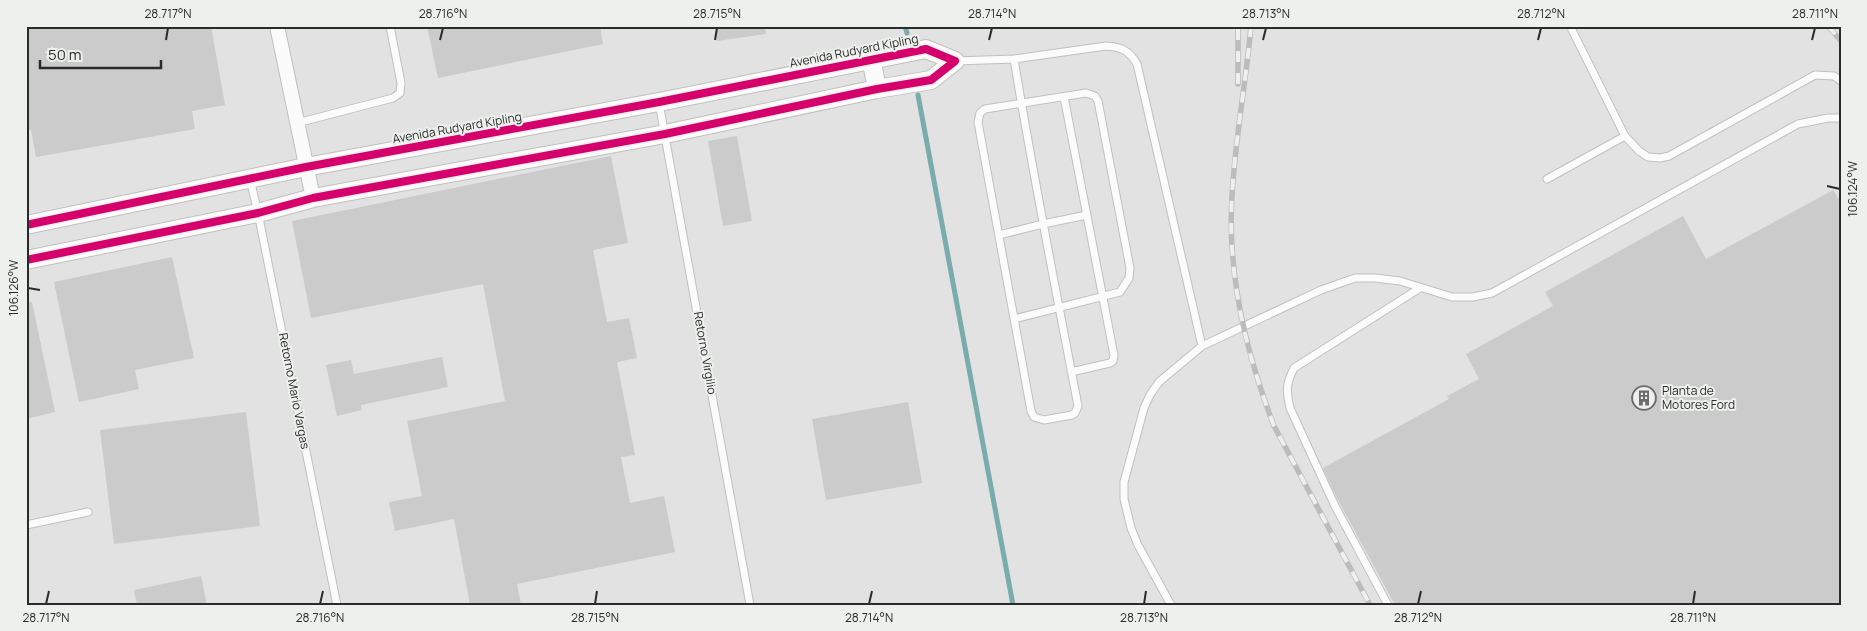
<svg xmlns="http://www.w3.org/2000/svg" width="1867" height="631" font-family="Manrope,sans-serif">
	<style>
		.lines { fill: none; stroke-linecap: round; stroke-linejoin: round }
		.stream { stroke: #79acad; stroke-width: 5 }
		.building { fill: #cacbca }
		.service-casing { stroke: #c0c0c0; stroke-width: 9 }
		.minor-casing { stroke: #c0c0c0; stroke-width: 16 }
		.tertiary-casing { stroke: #c0c0c0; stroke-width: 20 }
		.service { stroke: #fafbfa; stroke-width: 7 }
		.minor { stroke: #fafbfa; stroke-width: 14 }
		.tertiary { stroke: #fafbfa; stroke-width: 18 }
		.rail-casing { stroke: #bcbcbc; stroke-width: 5.5 }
		.rail { stroke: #edf0ed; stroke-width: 4; stroke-dasharray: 11; stroke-linecap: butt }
		.cycleway-casing { stroke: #edf0ed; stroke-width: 11 }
		.cycleway { stroke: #d6006c; stroke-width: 8 }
		.ticks { fill: none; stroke: #2a2b2a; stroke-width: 2 }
		.labels { text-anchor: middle; stroke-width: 4; stroke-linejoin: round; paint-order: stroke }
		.street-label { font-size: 12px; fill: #2a2b2a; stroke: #edf0ed }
		.poi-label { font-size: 12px; fill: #2a2b2a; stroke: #edf0ed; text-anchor: start }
		.neatline { fill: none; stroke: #2a2b2a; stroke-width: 2 }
		.ticks-label { font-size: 12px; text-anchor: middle; fill: #2a2b2a }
	</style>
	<rect width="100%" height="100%" fill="#e1e2e1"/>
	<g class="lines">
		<path class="stream" d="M 905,26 L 907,33
			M 918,95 L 1013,605"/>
	</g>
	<path class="building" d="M 26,26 L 211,26 L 225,105 L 192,111 L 195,129 L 36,157 L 31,130 L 26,131 Z
		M 427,26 L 600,26 L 603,44 L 438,78 Z
		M 715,26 L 765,26 L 766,34 L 717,41 Z
		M 737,136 L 752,221 L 723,226 L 708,141 Z
		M 611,156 L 628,243 L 593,250 L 607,322 L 629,318 L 637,358 L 617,362 L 635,455 L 621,457 L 630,503 L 664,496 L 675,552 L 517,584 L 521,605 L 470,605 L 454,519 L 395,531 L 389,502 L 422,496 L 407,421 L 505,401 L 483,284 L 311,318 L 292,221 Z
		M 1833,190 L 1841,203 L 1841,605 L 1395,605 L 1337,498 L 1323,468 L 1449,399 L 1447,396 L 1479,379 L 1466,354 L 1553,306 L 1545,292 L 1683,216 L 1706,259 Z
		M 172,257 L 194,358 L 135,370 L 139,389 L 79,402 L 54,282 Z
		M 26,302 L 32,302 L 55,412 L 26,419 Z
		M 442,357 L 448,387 L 361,405 L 362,410 L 337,416 L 326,365 L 351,360 L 354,374 Z
		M 908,402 L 922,483 L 826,500 L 812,419 Z
		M 246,412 L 260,526 L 114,544 L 100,430 Z
		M 201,576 L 207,605 L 137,605 L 134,590 Z"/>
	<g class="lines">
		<g class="service-casing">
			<path id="service" d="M 1572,30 L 1625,136 L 1639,151 L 1648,157 L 1660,158 L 1669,156 L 1815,75 L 1834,76 L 1841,81
				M 1014,59 C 1033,175 1056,291 1078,406 L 1075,413 L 1072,415 L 1044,420 L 1034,417 L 1031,411 L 978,122 L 980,113 L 985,109 L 1086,93 L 1095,96 L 1098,101 L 1130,268 L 1129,278 L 1120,292 L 1014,319
				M 955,61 L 1014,59 L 1106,46 C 1121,47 1129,50 1137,64 L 1202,346
				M 1064,97 L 1114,355 L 1113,361 L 1110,363 L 1071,372
				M 659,103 L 750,605
				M 297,123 L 393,98 L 400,93 L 401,83 L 390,26
				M 250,179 L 258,213 L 337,605
				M 1547,179 L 1625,136
				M 999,235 L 1043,224 L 1087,215
				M 26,525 L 88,512
				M 1171,605 L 1138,545 L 1131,528 L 1124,499 L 1124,482 L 1144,408 L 1150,395 L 1159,382 L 1202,346 L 1321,290 L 1355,278 L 1375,278 L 1400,281 L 1452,297 L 1473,297 L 1492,293 L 1798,124 L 1828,118 L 1841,118
				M 1388,605 L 1335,506 L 1290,408 C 1286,390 1286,384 1294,368 L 1420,288"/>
		</g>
		<g class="minor-casing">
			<path id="minor" d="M 277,26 L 313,198"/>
		</g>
		<g class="tertiary-casing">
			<path id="tertiary" d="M 871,58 L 877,89
				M 26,225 L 306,167 L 659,102 L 926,49 L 955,61 L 931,80 L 877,89 L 665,134 L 313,198 L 258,213 L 26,260"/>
		</g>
		<use href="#service" class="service"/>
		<use href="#minor" class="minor"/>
		<use href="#tertiary" class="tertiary"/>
		<g class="rail-casing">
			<path id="rail" d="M 1251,26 C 1246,83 1235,139 1232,196 C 1227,275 1246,353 1274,426 L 1370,605
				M 1828,26 L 1841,41
				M 1238,84 L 1238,26"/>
		</g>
		<use href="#rail" class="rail"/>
		<g class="cycleway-casing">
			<path id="cycleway" d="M 26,225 L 306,167 L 659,102 L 926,49 L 955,61 L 931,80 L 877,89 L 665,134 L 313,198 L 258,213 L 26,260"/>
		</g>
		<use href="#cycleway" class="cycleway"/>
	</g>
	<path class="ticks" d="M 166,40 L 168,28M 440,40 L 443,28M 715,40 L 717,28M 989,40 L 992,28M 1263,40 L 1266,28M 1538,40 L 1541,28M 1812,40 L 1815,28M 1827,186 L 1840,189M 28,288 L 40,290M 46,604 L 49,591M 320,604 L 323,591M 595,604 L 597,591M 869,604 L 872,591M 1144,604 L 1146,591M 1418,604 L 1421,591M 1693,604 L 1695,591"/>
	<defs>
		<g id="building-ring" transform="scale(1.25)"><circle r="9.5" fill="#edf0ed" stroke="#6a6b6a" stroke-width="1.5"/><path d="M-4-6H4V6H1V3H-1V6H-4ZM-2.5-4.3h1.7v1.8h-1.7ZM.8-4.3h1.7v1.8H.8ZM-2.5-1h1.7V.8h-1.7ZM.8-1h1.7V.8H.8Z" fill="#6a6b6a"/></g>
	</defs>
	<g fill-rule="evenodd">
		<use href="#building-ring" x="1644" y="398"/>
	</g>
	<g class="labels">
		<g class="street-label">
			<text transform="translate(854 51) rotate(-11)" y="4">Avenida Rudyard Kipling</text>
			<text transform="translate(457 128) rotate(-10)" y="4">Avenida Rudyard Kipling</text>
			<text transform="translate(705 353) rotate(80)" y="4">Retorno Virgilio</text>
			<text transform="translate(294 391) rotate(79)" y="4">Retorno Mario Vargas</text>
		</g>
		<g class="poi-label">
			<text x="1662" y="395">Planta de<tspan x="1662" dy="14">Motores Ford</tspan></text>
		</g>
	</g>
	<rect width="1867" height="631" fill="none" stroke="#edf0ed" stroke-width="55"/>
	<path d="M40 60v8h121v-8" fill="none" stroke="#2a2b2a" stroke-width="2.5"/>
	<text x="48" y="60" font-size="15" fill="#2a2b2a" stroke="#edf0ed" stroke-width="4" paint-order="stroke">50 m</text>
	<rect x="28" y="28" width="1812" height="576" class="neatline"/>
	<g class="ticks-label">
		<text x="168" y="18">28.717°N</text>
		<text x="443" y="18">28.716°N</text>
		<text x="717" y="18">28.715°N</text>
		<text x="992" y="18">28.714°N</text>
		<text x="1266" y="18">28.713°N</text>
		<text x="1541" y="18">28.712°N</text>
		<text x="1815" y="18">28.711°N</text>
		<text transform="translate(1853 189) rotate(-90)" y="4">106.124°W</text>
		<text transform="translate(14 288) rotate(-90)" y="4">106.126°W</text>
		<text x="46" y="622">28.717°N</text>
		<text x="320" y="622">28.716°N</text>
		<text x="595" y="622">28.715°N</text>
		<text x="869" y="622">28.714°N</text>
		<text x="1144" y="622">28.713°N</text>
		<text x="1418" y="622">28.712°N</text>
		<text x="1693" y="622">28.711°N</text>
	</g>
</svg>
